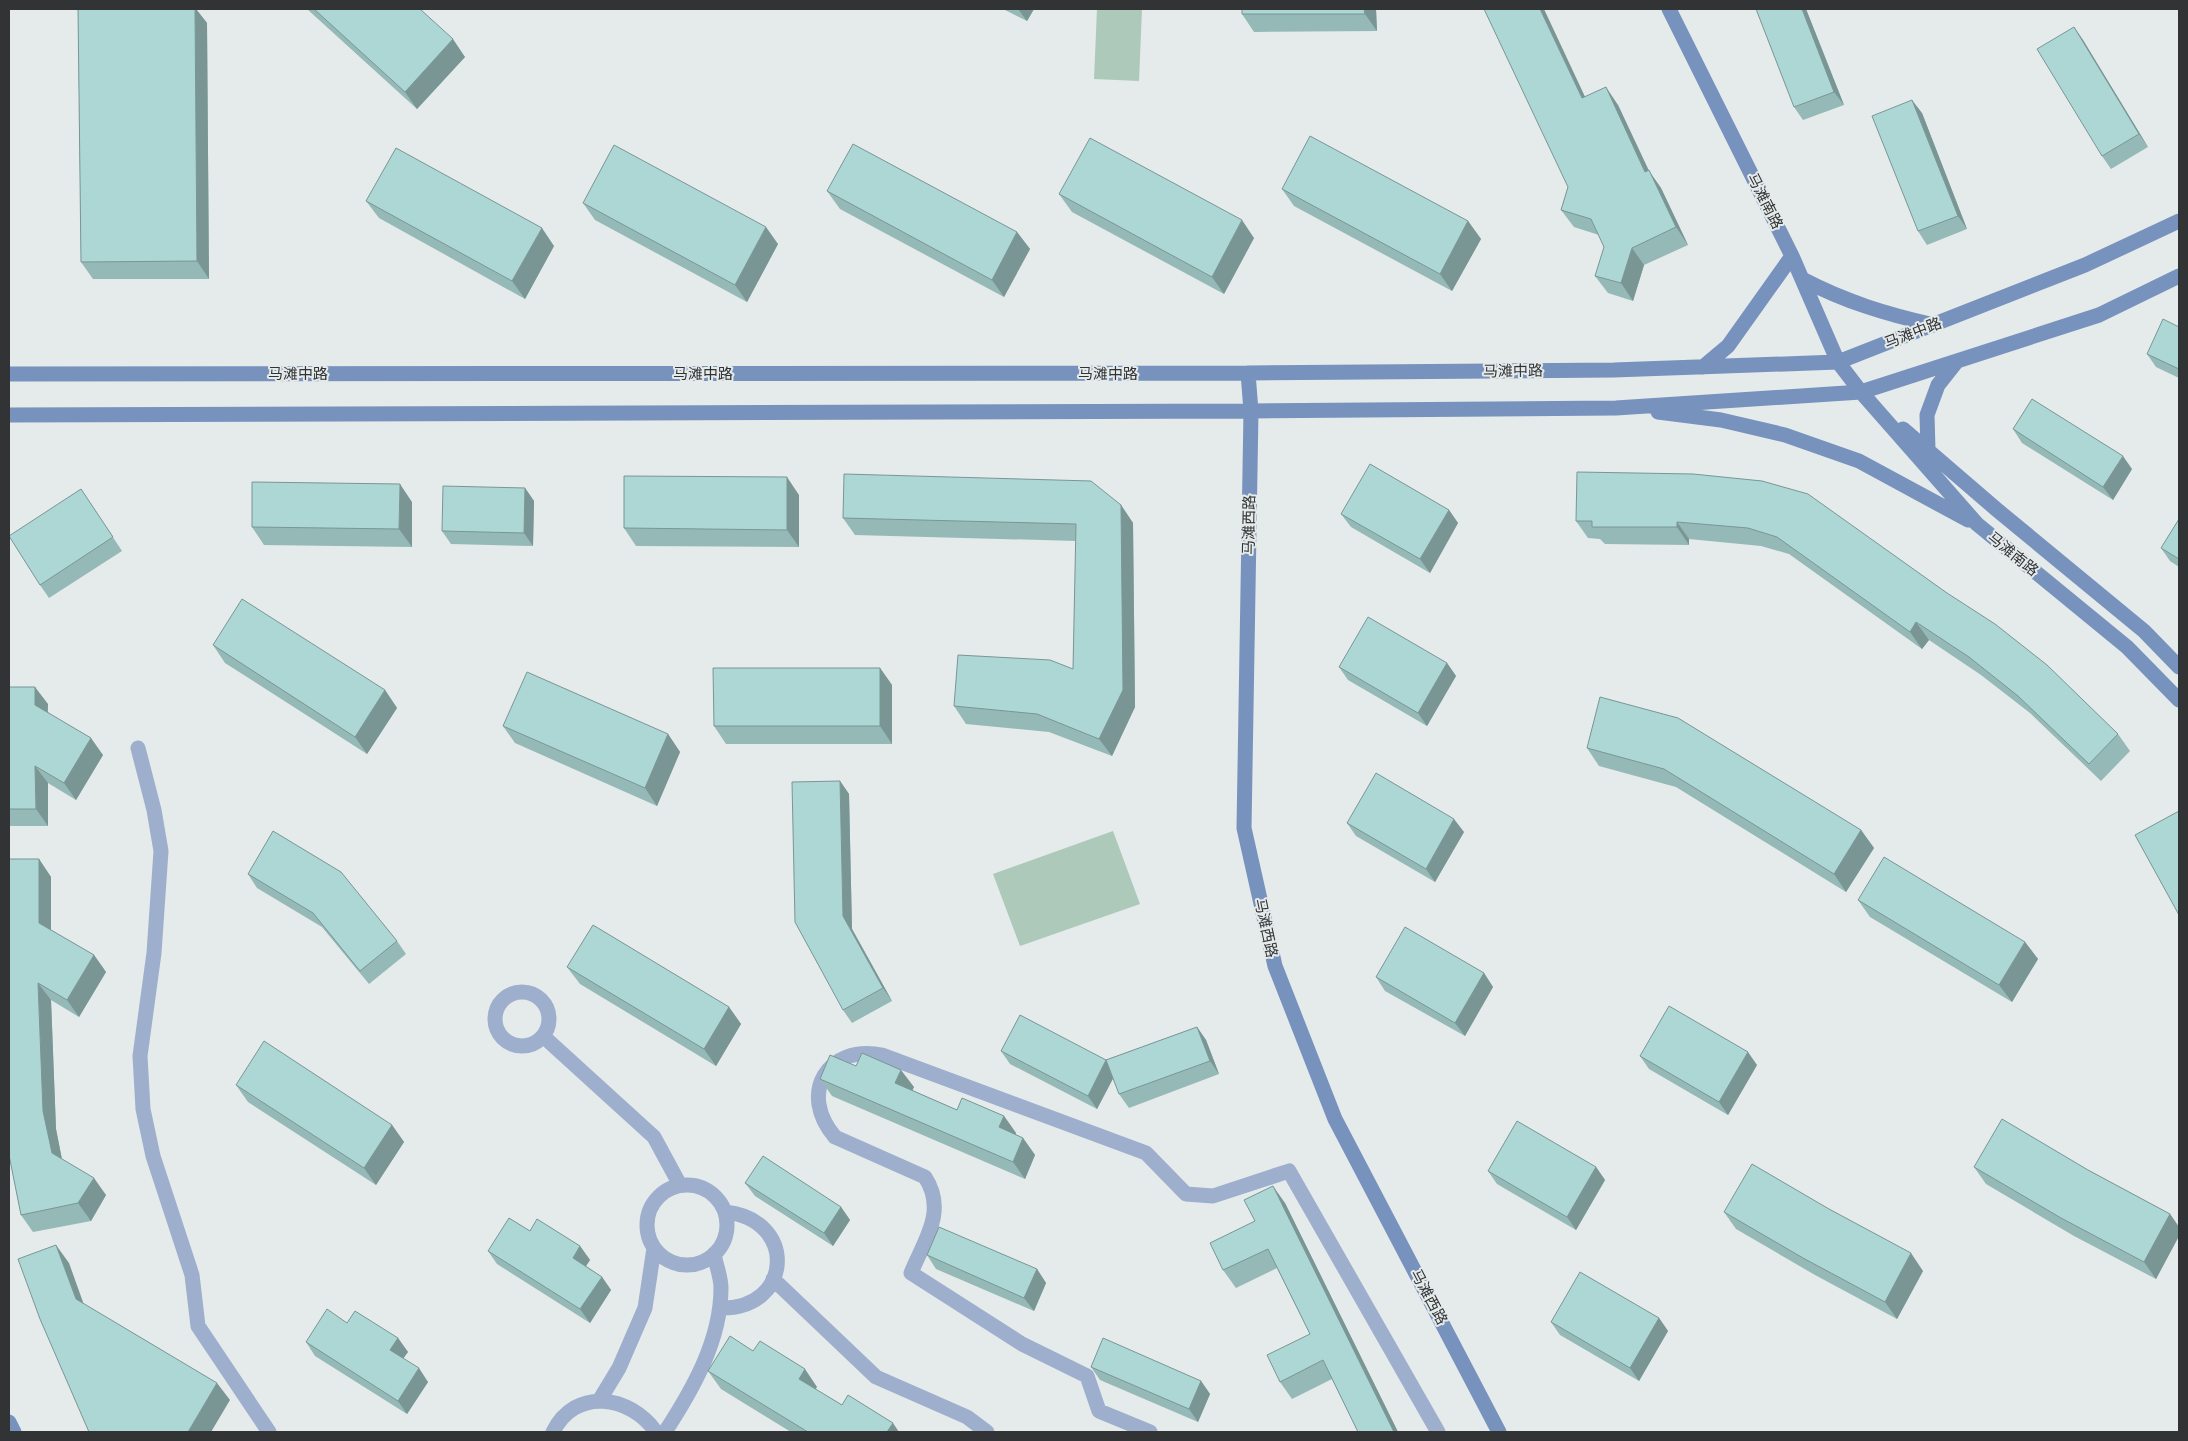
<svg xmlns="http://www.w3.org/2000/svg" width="2188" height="1441" font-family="Ubuntu,'Noto Sans SC',sans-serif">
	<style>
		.green { fill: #adc9b9 }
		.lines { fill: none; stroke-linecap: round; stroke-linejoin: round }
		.street { stroke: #9dafcc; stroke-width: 15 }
		.secondary { stroke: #7792bc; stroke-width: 15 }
		.wall { fill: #95b9b7 }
		.shaded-wall { fill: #799695 }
		.building { fill: #add7d5; stroke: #799695 }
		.labels { text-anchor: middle; stroke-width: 4; stroke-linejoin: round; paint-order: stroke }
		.street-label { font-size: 15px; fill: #323334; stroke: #e5eaeb }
	</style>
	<rect width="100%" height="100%" fill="#e5eaeb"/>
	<path class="green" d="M 1097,9 L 1142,9 L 1139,81 L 1094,79 Z
		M 1113,831 L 1140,904 L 1020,946 L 993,874 Z"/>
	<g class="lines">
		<path class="street" d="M 138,748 L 154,810 L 161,851 L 154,953 L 140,1056 L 143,1109 L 153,1156 L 192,1275 L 198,1326 L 269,1432
			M495 1019a27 27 0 1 1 54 0a27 27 0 1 1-54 0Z
			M 543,1036 L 654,1137 L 680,1185
			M647 1225a40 40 0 1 1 80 0a40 40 0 1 1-80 0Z
			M 773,1279 L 876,1377 L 967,1417 L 987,1432
			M 720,1308 C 793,1310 798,1219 725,1212
			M 599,1401 L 619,1368 L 645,1308 L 654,1248
			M 553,1432 C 575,1387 630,1395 656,1432
			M 665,1432 C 693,1389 721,1340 721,1288 C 721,1277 716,1265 714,1254
			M 1150,1432 L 1099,1411 L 1087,1376 L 1022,1344 L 911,1273 C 925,1239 947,1211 925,1177 L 835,1137 C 798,1094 827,1044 882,1055 L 1146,1153 L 1186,1194 L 1213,1196 L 1289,1171 L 1438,1432"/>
		<path class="secondary" d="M 1669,9 L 1792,256 L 1838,362 L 1861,392 L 1977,524 L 2127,647 L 2179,700
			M 1802,279 C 1846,302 1886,314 1934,325
			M 1703,367 L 1728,346 L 1792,256
			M 1248,373 L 1251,411 L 1244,828 L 1275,966 L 1335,1119 L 1499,1432
			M 9,374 L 1248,373 L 1614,370 L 1838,362 L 2085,265 L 2179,221
			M 1658,412 L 1721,420 L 1785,435 L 1859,461 L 1968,520
			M 9,415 L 1251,411 L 1616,408 L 1861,392 L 2099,315 L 2179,276
			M 1903,429 L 1996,509 L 2144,631 L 2179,667
			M 1928,450 L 1927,415 L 1938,385 L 1957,361
			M 9,1422 L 14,1432"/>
	</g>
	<path class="wall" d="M 78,9 L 196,9 L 207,23 L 209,279 L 93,279 L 81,262 Z
		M 307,9 L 420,9 L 465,57 L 417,109 Z
		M 1003,9 L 1034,9 L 1027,21 Z
		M 1242,9 L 1376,9 L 1377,31 L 1254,32 L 1242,14 Z
		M 1806,9 L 1844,105 L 1803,120 L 1794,107 Z
		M 2074,27 L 2083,40 L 2148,147 L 2111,169 L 2102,156 Z
		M 1585,97 L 1618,105 L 1649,171 L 1661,188 L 1688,245 L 1644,265 L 1633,301 L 1608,293 L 1595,276 L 1604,247 L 1599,235 L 1574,227 L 1561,210 L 1568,187 Z
		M 1922,113 L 1967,229 L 1927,245 L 1918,231 Z
		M 1282,189 L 1468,221 L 1481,239 L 1452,291 L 1294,206 Z
		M 827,191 L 1017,232 L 1030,249 L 1004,297 L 840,209 Z
		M 1059,194 L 1254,238 L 1224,294 L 1072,212 Z
		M 366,201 L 554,246 L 525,299 L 379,218 Z
		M 583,203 L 778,244 L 747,302 L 595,220 Z
		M 2179,327 L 2179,378 L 2156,367 L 2147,354 Z
		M 2013,429 L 2132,469 L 2113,500 L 2022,443 Z
		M 1693,474 L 2118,734 L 2130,751 L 2101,781 L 2030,713 L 1981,675 L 1929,640 L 1922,649 L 1789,554 L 1761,546 L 1689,539 L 1689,545 L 1605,544 L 1600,539 L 1588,538 L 1576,521 Z
		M 525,488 L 534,501 L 533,546 L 451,544 L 442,531 Z
		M 81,489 L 122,551 L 49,598 L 40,585 Z
		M 799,495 L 799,547 L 636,546 L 624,528 Z
		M 412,502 L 412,547 L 264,545 L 252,527 Z
		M 1121,505 L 1133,523 L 1135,707 L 1112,756 L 1049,732 L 966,724 L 954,706 L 1073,669 L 1076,541 L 855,535 L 843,518 Z
		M 1449,510 L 1458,523 L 1430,573 L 1351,527 L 1341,514 Z
		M 2179,519 L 2179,567 L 2170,561 L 2161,548 Z
		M 213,645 L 385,690 L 397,708 L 367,754 L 225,663 Z
		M 1447,663 L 1456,676 L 1427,726 L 1348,680 L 1339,667 Z
		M 880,668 L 892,685 L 892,744 L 726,744 L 714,726 Z
		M 9,687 L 48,704 L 48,712 L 103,755 L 76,800 L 48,783 L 48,826 L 9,826 Z
		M 1600,697 L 1861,830 L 1874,848 L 1846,892 L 1676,787 L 1599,766 L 1587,748 Z
		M 503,726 L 668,734 L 680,752 L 657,806 L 515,743 Z
		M 840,781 L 849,794 L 852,929 L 892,1001 L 852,1023 L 843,1010 Z
		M 1347,823 L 1464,832 L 1435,882 L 1356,836 Z
		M 39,859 L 51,877 L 51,930 L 94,955 L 106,972 L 79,1017 L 51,1000 L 56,1129 L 62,1159 L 106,1195 L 91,1221 L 33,1232 L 21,1215 Z
		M 248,874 L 397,941 L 406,954 L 369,984 L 322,927 L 257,888 Z
		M 1858,900 L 2025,942 L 2038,959 L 2012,1002 L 1870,917 Z
		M 567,967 L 729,1007 L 741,1024 L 716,1066 L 580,984 Z
		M 1484,973 L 1493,987 L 1465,1036 L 1385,991 L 1376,977 Z
		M 1197,1027 L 1206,1040 L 1219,1074 L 1129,1108 L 1119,1094 L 1113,1078 L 1097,1109 L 1010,1064 L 1001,1051 L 1106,1060 Z
		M 1640,1056 L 1757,1065 L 1728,1115 L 1649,1069 Z
		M 856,1066 L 914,1087 L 912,1090 L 957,1110 L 1004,1116 L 1016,1133 L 1015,1134 L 1023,1138 L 1035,1155 L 1025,1179 L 832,1096 L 820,1079 Z
		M 236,1085 L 392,1125 L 404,1142 L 376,1185 L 248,1102 Z
		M 1596,1167 L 1605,1180 L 1576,1230 L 1497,1184 L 1488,1171 Z
		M 1974,1167 L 2088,1170 L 2170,1214 L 2179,1227 L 2179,1236 L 2156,1279 L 2074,1236 L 1986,1184 Z
		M 745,1183 L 841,1207 L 850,1220 L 833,1246 L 755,1196 Z
		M 1285,1203 L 1398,1432 L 1358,1432 L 1332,1379 L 1292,1399 L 1280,1382 L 1310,1334 L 1277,1268 L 1236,1288 L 1223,1270 L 1255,1221 Z
		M 1724,1212 L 1923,1271 L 1897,1319 L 1815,1275 L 1736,1229 Z
		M 530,1231 L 580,1246 L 590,1260 L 586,1266 L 602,1277 L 611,1290 L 590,1323 L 497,1264 L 488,1251 Z
		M 927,1255 L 1037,1269 L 1046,1283 L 1034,1311 L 936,1269 Z
		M 1659,1318 L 1668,1331 L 1639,1381 L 1560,1335 L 1551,1322 Z
		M 398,1338 L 408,1352 L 403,1358 L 428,1382 L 407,1414 L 315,1356 L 306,1342 Z
		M 753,1351 L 817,1387 L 815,1389 L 842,1405 L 899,1432 L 791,1432 L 721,1389 L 708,1371 Z
		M 1091,1367 L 1201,1381 L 1210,1394 L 1198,1422 L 1100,1380 Z"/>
	<path class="shaded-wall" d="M 195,9 L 196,9 L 207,23 L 209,279 L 197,261 Z
		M 1018,9 L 1034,9 L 1027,21 Z
		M 1364,9 L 1376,9 L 1377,31 L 1365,14 Z
		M 1540,9 L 1544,9 L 1594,116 L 1582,98 Z
		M 1802,9 L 1806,9 L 1844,105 L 1834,92 Z
		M 2074,27 L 2083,40 L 2148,147 L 2139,134 Z
		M 453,39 L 465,57 L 417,109 L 405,92 Z
		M 1606,87 L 1618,105 L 1649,171 L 1661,188 L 1688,245 L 1676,227 L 1645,172 Z
		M 1912,100 L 1922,113 L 1967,229 L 1958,216 Z
		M 1242,220 L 1254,238 L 1224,294 L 1212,277 Z
		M 1468,221 L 1481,239 L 1452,291 L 1440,274 Z
		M 766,227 L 778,244 L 747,302 L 735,285 Z
		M 542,228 L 554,246 L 525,299 L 512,281 Z
		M 1017,232 L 1030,249 L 1004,297 L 992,280 Z
		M 1632,248 L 1644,265 L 1633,301 L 1621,283 Z
		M 2123,456 L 2132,469 L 2113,500 L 2103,487 Z
		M 787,477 L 799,495 L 799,547 L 787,530 Z
		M 400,484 L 412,502 L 412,547 L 399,529 Z
		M 525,488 L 534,501 L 533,546 L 524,533 Z
		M 1121,505 L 1133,523 L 1135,707 L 1112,756 L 1099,739 Z
		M 1449,510 L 1458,523 L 1430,573 L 1420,559 Z
		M 1677,522 L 1689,539 L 1689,545 L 1677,527 Z
		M 1916,622 L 1929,640 L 1922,649 L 1910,632 Z
		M 1447,663 L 1456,676 L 1427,726 L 1418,713 Z
		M 880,668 L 892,685 L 892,744 L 880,726 Z
		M 35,687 L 48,704 L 47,722 L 35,705 Z
		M 385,690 L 397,708 L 367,754 L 355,737 Z
		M 668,734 L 680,752 L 657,806 L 645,788 Z
		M 91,738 L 103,755 L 76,800 L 64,783 Z
		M 35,766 L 48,783 L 48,826 L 36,809 Z
		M 840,781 L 849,794 L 852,929 L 892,1001 L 883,988 L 843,916 Z
		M 1454,819 L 1464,832 L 1435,882 L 1426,869 Z
		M 1861,830 L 1874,848 L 1846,892 L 1834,874 Z
		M 39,859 L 51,877 L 51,940 L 39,923 Z
		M 2025,942 L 2038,959 L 2012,1002 L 1999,985 Z
		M 94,955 L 106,972 L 79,1017 L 67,1000 Z
		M 1484,973 L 1493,987 L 1465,1036 L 1455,1023 Z
		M 38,983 L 51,1000 L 56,1129 L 64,1170 L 52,1153 L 43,1111 Z
		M 729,1007 L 741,1024 L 716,1066 L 704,1049 Z
		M 1197,1027 L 1206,1040 L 1219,1074 L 1210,1061 Z
		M 1748,1052 L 1757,1065 L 1728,1115 L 1719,1102 Z
		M 1106,1060 L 1116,1073 L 1097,1109 L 1088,1096 Z
		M 901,1070 L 914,1087 L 908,1100 L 895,1083 Z
		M 1004,1116 L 1016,1133 L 1011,1145 L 999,1127 Z
		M 392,1125 L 404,1142 L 376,1185 L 364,1168 Z
		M 1023,1138 L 1035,1155 L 1025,1179 L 1013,1162 Z
		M 1596,1167 L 1605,1180 L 1576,1230 L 1567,1217 Z
		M 94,1178 L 106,1195 L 91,1221 L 78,1203 Z
		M 1273,1186 L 1285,1203 L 1398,1432 L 1394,1432 Z
		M 841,1207 L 850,1220 L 833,1246 L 824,1233 Z
		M 2170,1214 L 2179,1227 L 2179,1236 L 2156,1279 L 2144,1262 Z
		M 56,1245 L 69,1263 L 88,1316 L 76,1299 Z
		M 580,1246 L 590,1260 L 582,1272 L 573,1258 Z
		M 1911,1253 L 1923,1271 L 1897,1319 L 1885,1302 Z
		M 1037,1269 L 1046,1283 L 1034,1311 L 1024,1298 Z
		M 602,1277 L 611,1290 L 590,1323 L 580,1309 Z
		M 1659,1318 L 1668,1331 L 1639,1381 L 1630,1368 Z
		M 398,1338 L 408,1352 L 400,1363 L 390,1350 Z
		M 419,1368 L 428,1382 L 407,1414 L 398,1401 Z
		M 805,1369 L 817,1387 L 811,1396 L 799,1379 Z
		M 1201,1381 L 1210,1394 L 1198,1422 L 1189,1409 Z
		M 217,1383 L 230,1400 L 211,1432 L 188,1432 Z
		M 893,1423 L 899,1432 L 887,1432 Z"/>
	<path class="building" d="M 78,9 L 195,9 L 197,261 L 81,262 Z
		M 314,9 L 420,9 L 453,39 L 405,92 Z
		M 1242,9 L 1364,9 L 1365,14 L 1242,14 Z
		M 1484,9 L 1540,9 L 1582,98 L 1606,87 L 1645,172 L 1649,170 L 1676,227 L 1632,248 L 1621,283 L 1595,276 L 1604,247 L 1591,219 L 1561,210 L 1568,187 Z
		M 1756,9 L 1802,9 L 1834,92 L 1794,107 Z
		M 2074,27 L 2139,134 L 2102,156 L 2037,49 Z
		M 1912,100 L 1958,216 L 1918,231 L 1872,116 Z
		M 1310,136 L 1468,221 L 1440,274 L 1282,189 Z
		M 1090,138 L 1242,220 L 1212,277 L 1059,194 Z
		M 853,144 L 1017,232 L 992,280 L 827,191 Z
		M 614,145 L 766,227 L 735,285 L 583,203 Z
		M 396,148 L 542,228 L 512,281 L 366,201 Z
		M 2163,319 L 2179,327 L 2179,369 L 2147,354 Z
		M 2032,399 L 2123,456 L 2103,487 L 2013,429 Z
		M 1370,464 L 1449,510 L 1420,559 L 1341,514 Z
		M 1577,472 L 1693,474 L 1762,481 L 1808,494 L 1947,593 L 1995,624 L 2047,665 L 2118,734 L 2089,764 L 2018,696 L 1969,657 L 1916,622 L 1910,632 L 1777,537 L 1748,528 L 1677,522 L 1677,527 L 1592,527 L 1592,521 L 1576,521 Z
		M 844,474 L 1091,481 L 1121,505 L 1123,690 L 1099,739 L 1037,714 L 954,706 L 958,655 L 1050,660 L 1073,669 L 1076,524 L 843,518 Z
		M 624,476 L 787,477 L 787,530 L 624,528 Z
		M 252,482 L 400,484 L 399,529 L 252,527 Z
		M 443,486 L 525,488 L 524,533 L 442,531 Z
		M 81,489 L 113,537 L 40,585 L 9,536 Z
		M 2179,519 L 2179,559 L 2161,548 Z
		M 242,599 L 385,690 L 355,737 L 213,645 Z
		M 1368,617 L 1447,663 L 1418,713 L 1339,667 Z
		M 713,668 L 880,668 L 880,726 L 714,726 Z
		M 527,672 L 668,734 L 645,788 L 503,726 Z
		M 9,687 L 35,687 L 35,705 L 91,738 L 64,783 L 35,766 L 36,809 L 9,809 Z
		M 1600,697 L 1678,718 L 1861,830 L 1834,874 L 1664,769 L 1587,748 Z
		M 1376,773 L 1454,819 L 1426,869 L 1347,823 Z
		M 840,781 L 843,916 L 883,988 L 843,1010 L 795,922 L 792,782 Z
		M 2179,811 L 2179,915 L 2135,835 Z
		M 273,831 L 341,872 L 397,941 L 360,971 L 313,913 L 248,874 Z
		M 1884,857 L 2025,942 L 1999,985 L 1858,900 Z
		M 9,859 L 39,859 L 39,923 L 94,955 L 67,1000 L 38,983 L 43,1111 L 52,1153 L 94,1178 L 78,1203 L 21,1215 L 9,1155 Z
		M 593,925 L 729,1007 L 704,1049 L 567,967 Z
		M 1405,927 L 1484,973 L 1455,1023 L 1376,977 Z
		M 1669,1006 L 1748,1052 L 1719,1102 L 1640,1056 Z
		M 1020,1015 L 1106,1060 L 1088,1096 L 1001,1051 Z
		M 1197,1027 L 1210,1061 L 1119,1094 L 1106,1060 Z
		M 264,1041 L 392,1125 L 364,1168 L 236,1085 Z
		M 862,1053 L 901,1070 L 895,1083 L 957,1110 L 962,1098 L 1004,1116 L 999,1127 L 1023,1138 L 1013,1162 L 820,1079 L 830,1055 L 856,1066 Z
		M 2002,1119 L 2088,1170 L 2170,1214 L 2144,1262 L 2061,1218 L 1974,1167 Z
		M 1517,1121 L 1596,1167 L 1567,1217 L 1488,1171 Z
		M 763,1156 L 841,1207 L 824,1233 L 745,1183 Z
		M 1752,1164 L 1829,1209 L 1911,1253 L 1885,1302 L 1803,1258 L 1724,1212 Z
		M 1273,1186 L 1394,1432 L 1358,1432 L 1323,1360 L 1280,1382 L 1267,1355 L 1310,1334 L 1268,1249 L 1223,1270 L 1210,1243 L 1255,1221 L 1244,1200 Z
		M 509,1218 L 530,1231 L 537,1219 L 580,1246 L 573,1258 L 602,1277 L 580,1309 L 488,1251 Z
		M 939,1227 L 1037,1269 L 1024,1298 L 927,1255 Z
		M 56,1245 L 76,1299 L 217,1383 L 188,1432 L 89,1432 L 40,1319 L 18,1259 Z
		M 1580,1272 L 1659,1318 L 1630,1368 L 1551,1322 Z
		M 327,1309 L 347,1323 L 355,1311 L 398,1338 L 390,1350 L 419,1368 L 398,1401 L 306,1342 Z
		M 730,1336 L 753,1351 L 760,1341 L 805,1369 L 799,1379 L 842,1405 L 848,1395 L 893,1423 L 887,1432 L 808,1432 L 708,1371 Z
		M 1103,1338 L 1201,1381 L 1189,1409 L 1091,1367 Z"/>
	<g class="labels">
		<g class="street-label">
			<text transform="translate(1765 201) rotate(63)" y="5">马滩南路</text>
			<text transform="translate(1913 333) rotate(-21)" y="5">马滩中路</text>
			<text transform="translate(1513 371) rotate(-1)" y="5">马滩中路</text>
			<text x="298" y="379">马滩中路</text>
			<text x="703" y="379">马滩中路</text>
			<text x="1108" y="379">马滩中路</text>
			<text transform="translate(1249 525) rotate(-89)" y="5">马滩西路</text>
			<text transform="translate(2013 554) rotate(39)" y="5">马滩南路</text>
			<text transform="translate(1266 928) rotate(78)" y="5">马滩西路</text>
			<text transform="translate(1429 1297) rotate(62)" y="5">马滩西路</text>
		</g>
	</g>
	<rect width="2188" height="1441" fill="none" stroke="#323334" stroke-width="20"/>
</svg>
